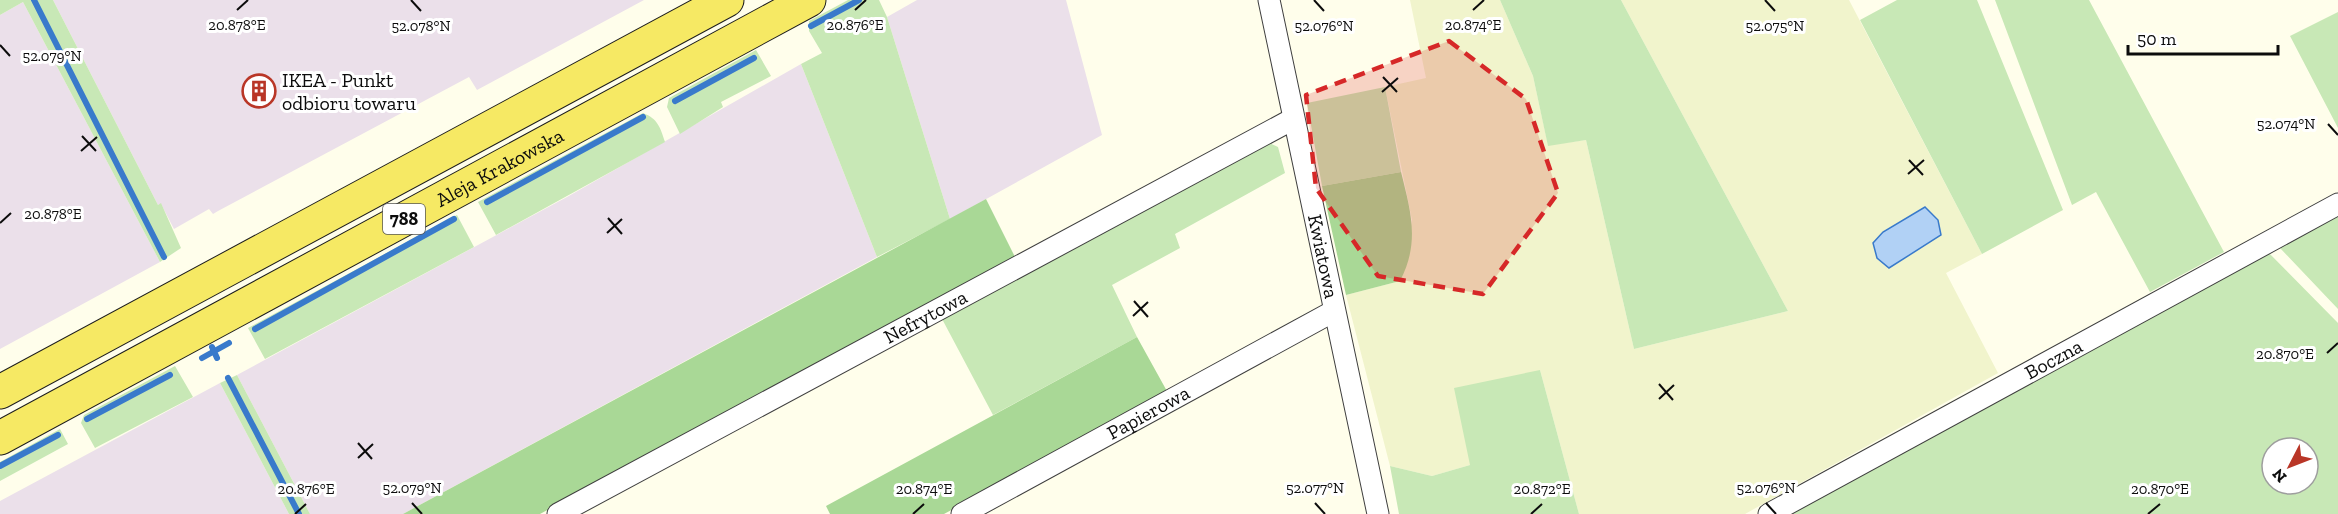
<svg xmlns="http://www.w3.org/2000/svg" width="2338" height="514" font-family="'Zilla Slab',serif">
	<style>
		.industrial { fill: #ebe0ea }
		.farmland { fill: #f1f4cc }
		.green { fill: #c8e8b6; fill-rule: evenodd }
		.forest { fill: #a9d896 }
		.water { fill: #b1d1f5; stroke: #397acb; stroke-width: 1.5 }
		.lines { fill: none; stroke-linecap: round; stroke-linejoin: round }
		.stream { stroke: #397acb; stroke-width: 6 }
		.minor-casing { stroke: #3f3f3f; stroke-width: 23 }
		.primary-casing { stroke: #1d1d1d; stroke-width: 35 }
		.minor { stroke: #fff; stroke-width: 21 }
		.primary { stroke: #f6e964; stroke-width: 33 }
		.marked { fill: #d62828; fill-opacity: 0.2; stroke: #d62828; stroke-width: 4.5; stroke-dasharray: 12 8; stroke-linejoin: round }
		.ticks { fill: none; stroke: #0c0c0c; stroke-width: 2 }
		.labels { text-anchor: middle; stroke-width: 6; stroke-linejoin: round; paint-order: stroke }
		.shield { fill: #fff; stroke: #555; stroke-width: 1.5 }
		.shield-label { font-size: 18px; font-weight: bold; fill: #0c0c0c }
		.poi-label { font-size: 20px; fill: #0c0c0c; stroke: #fff; text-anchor: start }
		.street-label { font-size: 20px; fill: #0c0c0c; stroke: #fff }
		.ticks-label { font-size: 15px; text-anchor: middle; fill: #0c0c0c; stroke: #fff; stroke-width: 6; stroke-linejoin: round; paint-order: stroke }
	</style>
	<rect width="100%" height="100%" fill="#fffeeb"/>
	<path class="industrial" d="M 53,0 L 644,0 L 477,90 L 469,77 L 218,211 L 213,214 L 209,209 L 174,229 L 161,204 L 158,205 Z
		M 917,0 L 1066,0 L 1102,135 L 950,219 L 887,17 Z
		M 23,2 L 160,262 L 0,349 L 0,15 Z
		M 801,64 L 877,257 L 403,514 L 310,514 L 237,375 L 567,197 Z
		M 220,383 L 289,514 L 0,514 L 0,501 Z"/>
	<path class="farmland" d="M 1410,0 L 1500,0 L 1533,76 L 1548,145 L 1586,140 L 1634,349 L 1788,311 L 1621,0 L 1849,0 L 1982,254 L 1946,273 L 1998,373 L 1745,514 L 1579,514 L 1540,370 L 1470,465 L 1432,476 L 1390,466 L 1346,295 L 1400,281 L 1412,220 L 1385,87 L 1426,78 Z"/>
	<path class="green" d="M 0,0 L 53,0 L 158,205 L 161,203 L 181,248 L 160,262 L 23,2 L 0,15 Z
		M 848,0 L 879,0 L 887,17 L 950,219 L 877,257 L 801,64 L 822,53 L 809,31 L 809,21 Z
		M 1500,0 L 1621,0 L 1788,311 L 1634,349 L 1586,140 L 1548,146 L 1533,76 Z
		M 1897,0 L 1977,0 L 2063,210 L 1982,254 L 1860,20 Z
		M 1995,0 L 2089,0 L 2224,252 L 2150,292 L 2096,192 L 2072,205 Z
		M 2338,12 L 2338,128 L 2290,36 Z
		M 756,50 L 771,76 L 721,102 L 723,107 L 680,134 L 667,107 L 669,98 Z
		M 1385,87 L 1401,172 L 1322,186 L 1307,103 Z
		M 643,113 C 658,119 660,127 665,142 L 496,235 L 478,202 Z
		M 1267,142 L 1278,147 L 1285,173 L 1175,234 L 1180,248 L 1112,285 L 1137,337 L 993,415 L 941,317 Z
		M 457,215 L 474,247 L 265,359 L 248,328 Z
		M 2338,216 L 2338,309 L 2280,248 Z
		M 2265,249 L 2338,323 L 2338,514 L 1781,514 ZM 2272,448 L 2308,448 L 2308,484 L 2272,484 Z
		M 175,366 L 193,397 L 95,448 L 81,423 L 84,415 Z
		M 1540,370 L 1579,514 L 1399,514 L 1390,466 L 1432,476 L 1470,465 L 1454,388 Z
		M 237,375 L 310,514 L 289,514 L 220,383 Z
		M 60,429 L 68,444 L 0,481 L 0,462 Z"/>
	<path class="forest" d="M 1401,172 C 1411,212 1420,243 1400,281 L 1346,295 L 1322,186 Z
		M 986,199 L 1015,257 L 540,514 L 403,514 Z
		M 1137,337 L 1168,393 L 944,514 L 830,514 L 826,506 Z"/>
	<path class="water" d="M 1925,207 L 1938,220 L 1941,235 L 1889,268 L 1877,258 L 1873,243 L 1883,232 Z"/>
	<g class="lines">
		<path class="stream" d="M 34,0 L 164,257
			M 811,26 L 859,0
			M 675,101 L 754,58
			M 487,202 L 643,117
			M 255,329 L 454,219
			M 212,347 L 217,358
			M 202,358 L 229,343
			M 228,378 L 299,514
			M 87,419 L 170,375
			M 0,466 L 58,435"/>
		<g class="minor-casing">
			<g id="minor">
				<path id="s1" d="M 1269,0 L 1378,514"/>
				<path id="s2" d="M 558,514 L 1293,119"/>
				<path id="s3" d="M 962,514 L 1334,311"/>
				<path id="s4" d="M 1769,514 L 2338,204"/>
			</g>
		</g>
		<g class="primary-casing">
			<g id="primary">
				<path d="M 0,392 L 727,0"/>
				<path id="s5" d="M 0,438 L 809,0"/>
			</g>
		</g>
		<use href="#minor" class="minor"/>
		<use href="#primary" class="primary"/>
	</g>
	<path class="marked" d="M 1449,41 L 1526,99 L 1558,193 L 1483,294 L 1378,276 L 1316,188 L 1306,95 Z"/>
	<path class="ticks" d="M 411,0 L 421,11M 1314,0 L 1324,11M 1765,0 L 1775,11M 237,10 L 248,0M 855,10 L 866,0M 1473,10 L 1484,0M 0,45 L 10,56M 1383,77 L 1397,92M 1382,92 L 1398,78M 2328,124 L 2338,135M 82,136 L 96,151M 81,151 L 97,137M 1909,160 L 1923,175M 1908,174 L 1924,160M 608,218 L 622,234M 0,223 L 11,213M 607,233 L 622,219M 1134,301 L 1148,317M 1133,316 L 1148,302M 2327,353 L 2338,343M 1659,384 L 1673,400M 1659,399 L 1674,385M 358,443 L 372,459M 358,458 L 373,444M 412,503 L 422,514M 1315,503 L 1325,514M 1766,503 L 1776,514M 295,514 L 306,504M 913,514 L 924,504M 1531,514 L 1542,504M 2148,514 L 2160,504"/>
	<defs>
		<g id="building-ring" transform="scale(1.725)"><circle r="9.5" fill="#fff" stroke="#b93627" stroke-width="1.5"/><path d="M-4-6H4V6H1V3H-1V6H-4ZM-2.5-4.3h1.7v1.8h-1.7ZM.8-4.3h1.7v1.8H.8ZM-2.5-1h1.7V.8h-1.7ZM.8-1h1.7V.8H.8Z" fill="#b93627"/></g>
	</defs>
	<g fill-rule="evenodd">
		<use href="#building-ring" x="259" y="91"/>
	</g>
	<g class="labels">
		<rect class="shield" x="383" y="204" width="42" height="30" rx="4.5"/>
		<g class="shield-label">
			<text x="404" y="225">788</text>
		</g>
		<g class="poi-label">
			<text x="282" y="87">IKEA - Punkt<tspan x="282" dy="23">odbioru towaru</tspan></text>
		</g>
		<g class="street-label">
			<text dy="7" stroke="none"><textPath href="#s5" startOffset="568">Aleja Krakowska</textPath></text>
			<text dy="7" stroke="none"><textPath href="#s1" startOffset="262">Kwiatowa</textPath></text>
			<text dy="7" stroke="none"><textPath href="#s2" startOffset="417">Nefrytowa</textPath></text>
			<text dy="7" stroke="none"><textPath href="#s4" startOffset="324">Boczna</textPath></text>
			<text dy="7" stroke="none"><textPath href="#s3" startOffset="212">Papierowa</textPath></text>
		</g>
	</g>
	<g class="ticks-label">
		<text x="237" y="30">20.878°E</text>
		<text x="855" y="30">20.876°E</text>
		<text x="1473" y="30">20.874°E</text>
		<text x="1775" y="31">52.075°N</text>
		<text x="421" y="31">52.078°N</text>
		<text x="1324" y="31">52.076°N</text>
		<text x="52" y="61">52.079°N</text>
		<text x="2286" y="129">52.074°N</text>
		<text x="53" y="219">20.878°E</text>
		<text x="2285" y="359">20.870°E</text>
		<text x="412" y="493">52.079°N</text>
		<text x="1315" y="493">52.077°N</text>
		<text x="1766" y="493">52.076°N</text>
		<text x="306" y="494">20.876°E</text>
		<text x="924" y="494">20.874°E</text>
		<text x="1542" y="494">20.872°E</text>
		<text x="2160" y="494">20.870°E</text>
	</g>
	<g transform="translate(2290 466) rotate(228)"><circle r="28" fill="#ffffff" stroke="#9e9e9e" stroke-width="1.5"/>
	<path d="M0-4.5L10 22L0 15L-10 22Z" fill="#b93627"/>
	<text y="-9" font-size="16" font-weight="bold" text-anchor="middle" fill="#0c0c0c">N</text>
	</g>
	<path d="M2128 45v9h150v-9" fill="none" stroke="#0c0c0c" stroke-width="3"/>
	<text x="2137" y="45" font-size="18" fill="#0c0c0c" stroke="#ffffff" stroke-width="4.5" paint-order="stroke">50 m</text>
</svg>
